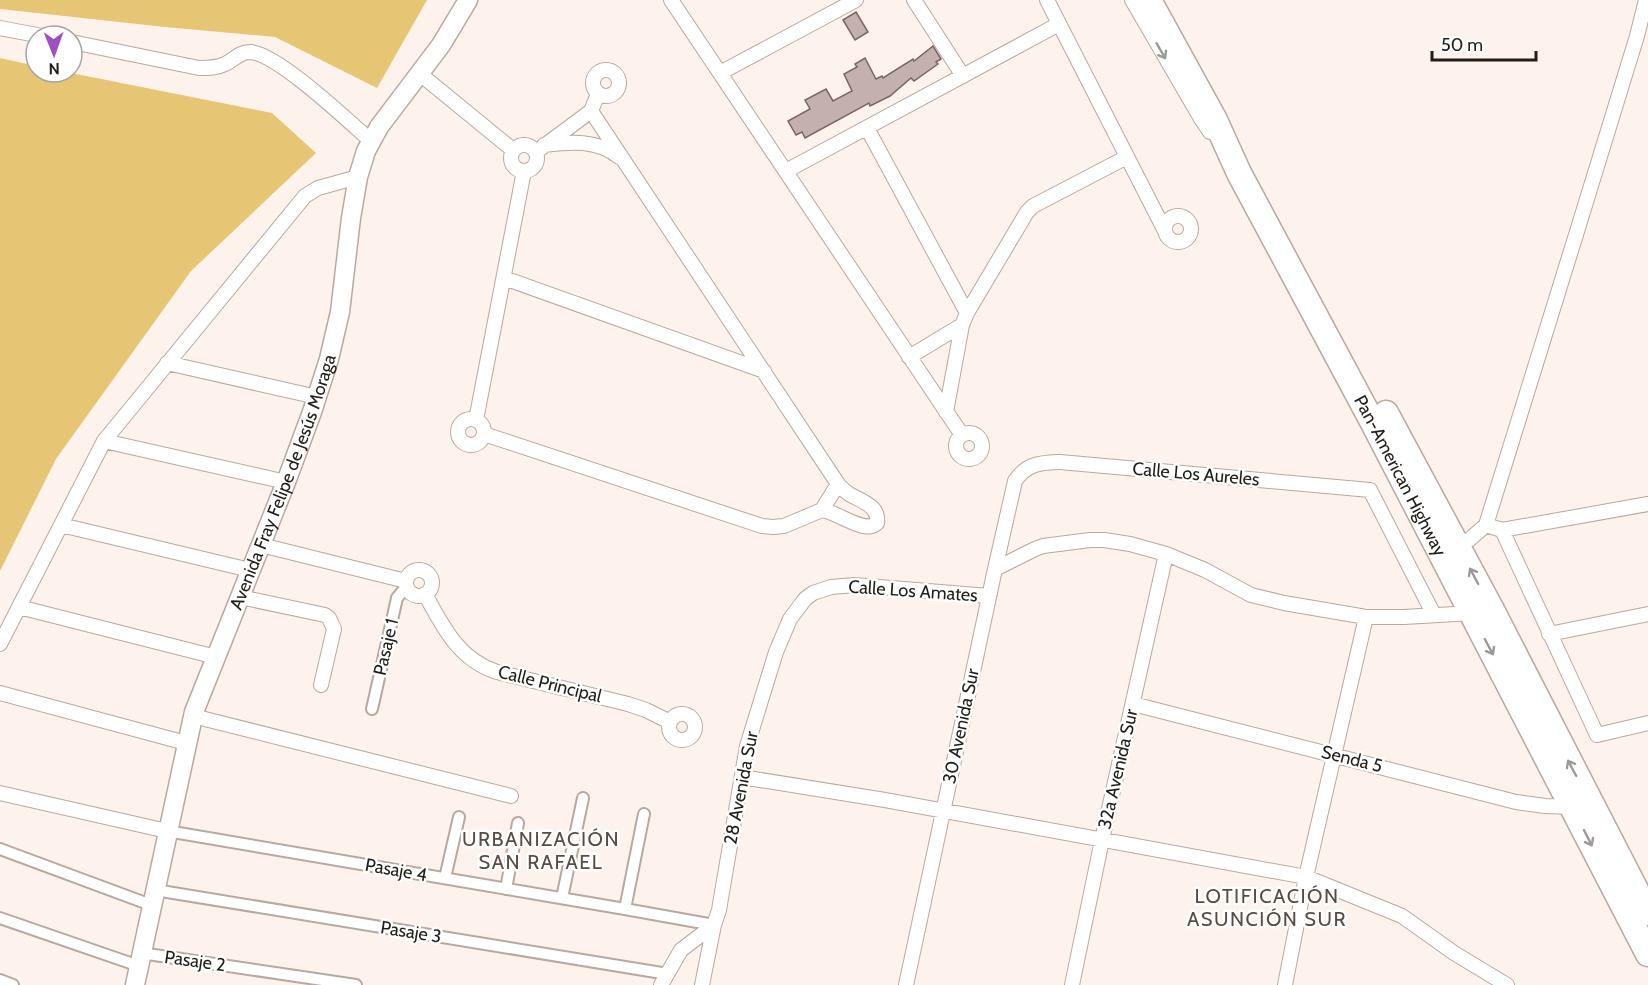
<svg xmlns="http://www.w3.org/2000/svg" width="1648" height="985" font-family="Cabin,sans-serif">
	<style>
		.green { fill: #e6c674 }
		.building { fill: #c4b0ac; stroke: #796663; stroke-width: 1.5 }
		.lines { fill: none; stroke-linecap: round; stroke-linejoin: round }
		.pedestrian-casing { stroke: #baa89f; stroke-width: 14 }
		.minor-casing { stroke: #baa89f; stroke-width: 16 }
		.tertiary-casing { stroke: #baa89f; stroke-width: 21 }
		.trunk-casing { stroke: #baa89f; stroke-width: 27 }
		.pedestrian { stroke: #fff; stroke-width: 10 }
		.minor { stroke: #fff; stroke-width: 14 }
		.tertiary { stroke: #fff; stroke-width: 18 }
		.trunk { stroke: #fff; stroke-width: 24 }
		.oneway { stroke: #9c9998 }
		.labels { text-anchor: middle; stroke-width: 5; stroke-linejoin: round; paint-order: stroke }
		.street-label { font-size: 18px; fill: #231d19; stroke: #fff }
		.neighbourhood-label { font-size: 20px; letter-spacing: 1.5px; fill: #5a4b43; stroke: #fff }
	</style>
	<rect width="100%" height="100%" fill="#fdf2ec"/>
	<path class="green" d="M 0,0 L 427,0 L 377,88 L 275,37 L 165,27 L 0,9 Z
		M 0,58 L 36,66 L 36,72 L 66,72 L 272,113 L 316,153 L 191,271 L 56,459 L 0,571 Z"/>
	<path class="building" d="M 856,12 L 868,32 L 855,40 L 843,20 Z
		M 933,46 L 941,59 L 936,62 L 938,64 L 914,81 L 911,78 L 890,96 L 870,106 L 869,103 L 805,138 L 802,132 L 796,135 L 788,121 L 810,109 L 805,100 L 826,89 L 833,101 L 852,91 L 844,74 L 857,67 L 855,64 L 865,58 L 876,79 L 882,76 L 883,78 L 913,59 L 914,61 Z"/>
	<g class="lines">
		<g class="pedestrian-casing">
			<path id="pedestrian" d="M 372,709 L 397,598 L 406,587
				M 167,831 L 625,909 L 714,925
				M 0,849 L 151,905
				M 445,878 L 459,817
				M 506,889 L 518,823
				M 155,890 L 668,974
				M 562,898 L 583,798
				M 625,909 L 644,814
				M 0,918 L 139,966
				M 141,953 L 356,985
				M 0,980 L 13,985"/>
		</g>
		<g class="minor-casing">
			<path id="minor" d="M 671,0 L 962,435
				M 914,0 L 963,76
				M 1047,0 L 1165,231
				M 1132,0 L 1200,117 L 1210,132
				M 0,28 L 42,36
				M 72,42 L 199,68 C 208,68 217,68 225,64 C 234,60 239,52 250,52 C 277,53 348,121 371,141
				M593 83a13 13 0 1 1 26 0a13 13 0 1 1-26 0Z
				M 720,73 L 856,0
				M 420,74 L 513,150
				M 867,128 L 967,313
				M511 158a13 13 0 1 1 26 0a13 13 0 1 1-26 0Z
				M 544,145 C 570,142 597,139 619,157
				M 536,152 L 591,111 L 598,94
				M 786,171 L 1059,24
				M1165 229a13 13 0 1 1 26 0a13 13 0 1 1-26 0Z
				M 504,278 L 764,371
				M 909,357 L 962,325
				M 167,363 L 317,397
				M 946,412 L 962,325 L 967,313 L 1027,212 L 1033,206 L 1127,157
				M458 432a13 13 0 1 1 26 0a13 13 0 1 1-26 0Z
				M 476,420 L 524,171
				M956 446a13 13 0 1 1 26 0a13 13 0 1 1-26 0Z
				M 484,434 L 762,526 L 773,527 L 784,526 L 822,510 L 838,484 L 591,111
				M 104,441 L 286,482
				M 822,510 C 838,512 865,535 877,523 C 880,506 861,501 849,494 C 845,491 841,488 838,484
				M 61,525 L 250,570
				M 1486,525 L 1502,530 L 1597,735 L 1648,723
				M 1502,530 L 1648,504
				M 261,545 L 406,581
				M 1458,547 L 1470,539 L 1486,525 L 1579,225 L 1637,36 L 1646,0
				M 995,569 L 1035,549 L 1043,546 L 1090,540 L 1104,540 L 1130,544 L 1166,554 L 1205,570 L 1251,595 L 1284,603 L 1366,617 L 1404,617 L 1472,613
				M406 583a13 13 0 1 1 26 0a13 13 0 1 1-26 0Z
				M 425,594 C 443,627 459,660 497,672 L 628,704 L 646,710 L 670,722
				M 240,597 L 325,615 L 329,618 L 334,629 L 321,685
				M 19,607 L 216,657
				M 1549,634 L 1648,614
				M 0,644 L 104,441 L 305,196 L 318,188 L 358,177
				M 0,693 L 186,743
				M 1133,704 L 1516,802 L 1545,806 L 1572,807
				M669 727a13 13 0 1 1 26 0a13 13 0 1 1-26 0Z
				M 193,716 L 511,796
				M 742,777 L 885,800 L 1306,877 L 1402,916 L 1454,953 L 1507,985
				M 0,793 L 167,831
				M 661,985 L 681,950 L 714,925
				M 702,985 L 714,925 L 719,910 L 747,746 L 776,652 L 790,619 L 805,599 L 813,593 L 831,587 L 855,585 L 989,596
				M 906,985 L 995,569 L 1015,481 C 1027,463 1040,463 1060,462 L 1370,490 L 1434,615
				M 1072,985 L 1102,840 L 1166,554
				M 1285,985 L 1306,877 L 1366,617"/>
		</g>
		<g class="tertiary-casing">
			<g id="tertiary">
				<path id="s1" d="M 135,985 L 194,712 L 286,482 L 312,412 L 329,359 L 340,312 L 351,218 L 358,177 L 366,151 L 379,127 L 441,45 L 468,0"/>
			</g>
		</g>
		<g class="trunk-casing">
			<g id="trunk">
				<path id="s2" d="M 1149,0 L 1215,120 L 1239,173 L 1373,423 L 1648,954"/>
				<path d="M 1386,413 L 1491,608 L 1648,913"/>
			</g>
		</g>
		<use href="#pedestrian" class="pedestrian"/>
		<use href="#minor" class="minor"/>
		<use href="#tertiary" class="tertiary"/>
		<use href="#trunk" class="trunk"/>
	</g>
	<defs><path id="oneway-shaft" d="M-6 0H5M1.5-3L5.5 0L1.5 3" fill="none" stroke-width="1.6" stroke-linecap="round" stroke-linejoin="round" transform="scale(1.5)"/></defs>
	<g class="oneway">
		<use href="#oneway-shaft" transform="translate(1161 51) rotate(60)"/>
		<use href="#oneway-shaft" transform="translate(1474 576) rotate(-118)"/>
		<use href="#oneway-shaft" transform="translate(1489 647) rotate(62)"/>
		<use href="#oneway-shaft" transform="translate(1572 768) rotate(-118)"/>
		<use href="#oneway-shaft" transform="translate(1588 838) rotate(63)"/>
	</g>
	<g class="labels">
		<g class="street-label">
			<text transform="translate(1196 474) rotate(5)" y="6">Calle Los Aureles</text>
			<text dy="6" stroke="none"><textPath href="#s2" startOffset="538">Pan-American Highway</textPath></text>
			<text dy="6" stroke="none"><textPath href="#s1" startOffset="526">Avenida Fray Felipe de Jesús Moraga</textPath></text>
			<text transform="translate(913 591) rotate(4)" y="6">Calle Los Amates</text>
			<text transform="translate(386 647) rotate(-77)" y="6">Pasaje 1</text>
			<text transform="translate(550 684) rotate(14)" y="6">Calle Principal</text>
			<text transform="translate(961 726) rotate(-78)" y="6">30 Avenida Sur</text>
			<text transform="translate(1352 759) rotate(14)" y="6">Senda 5</text>
			<text transform="translate(1118 769) rotate(-77)" y="6">32a Avenida Sur</text>
			<text transform="translate(741 788) rotate(-79)" y="6">28 Avenida Sur</text>
			<text transform="translate(396 870) rotate(10)" y="6">Pasaje 4</text>
			<text transform="translate(411 932) rotate(9)" y="6">Pasaje 3</text>
			<text transform="translate(195 961) rotate(8)" y="6">Pasaje 2</text>
		</g>
		<g class="neighbourhood-label">
			<text x="541" y="846">URBANIZACIÓN<tspan x="541" dy="23">SAN RAFAEL</tspan></text>
			<text x="1267" y="903">LOTIFICACIÓN<tspan x="1267" dy="23">ASUNCIÓN SUR</tspan></text>
		</g>
	</g>
	<g transform="translate(54 54) rotate(179)"><circle r="28" fill="#ffffff" stroke="#a7a5a3" stroke-width="1.5"/>
	<path d="M0-4.5L10 22L0 15L-10 22Z" fill="#9e50c2"/>
	<text y="-9" font-size="16" font-weight="bold" text-anchor="middle" fill="#231d19">N</text>
	</g>
	<path d="M1432 51v9h104v-9" fill="none" stroke="#231d19" stroke-width="3"/>
	<text x="1441" y="51" font-size="18" fill="#231d19" stroke="#ffffff" stroke-width="4.5" paint-order="stroke">50 m</text>
</svg>
